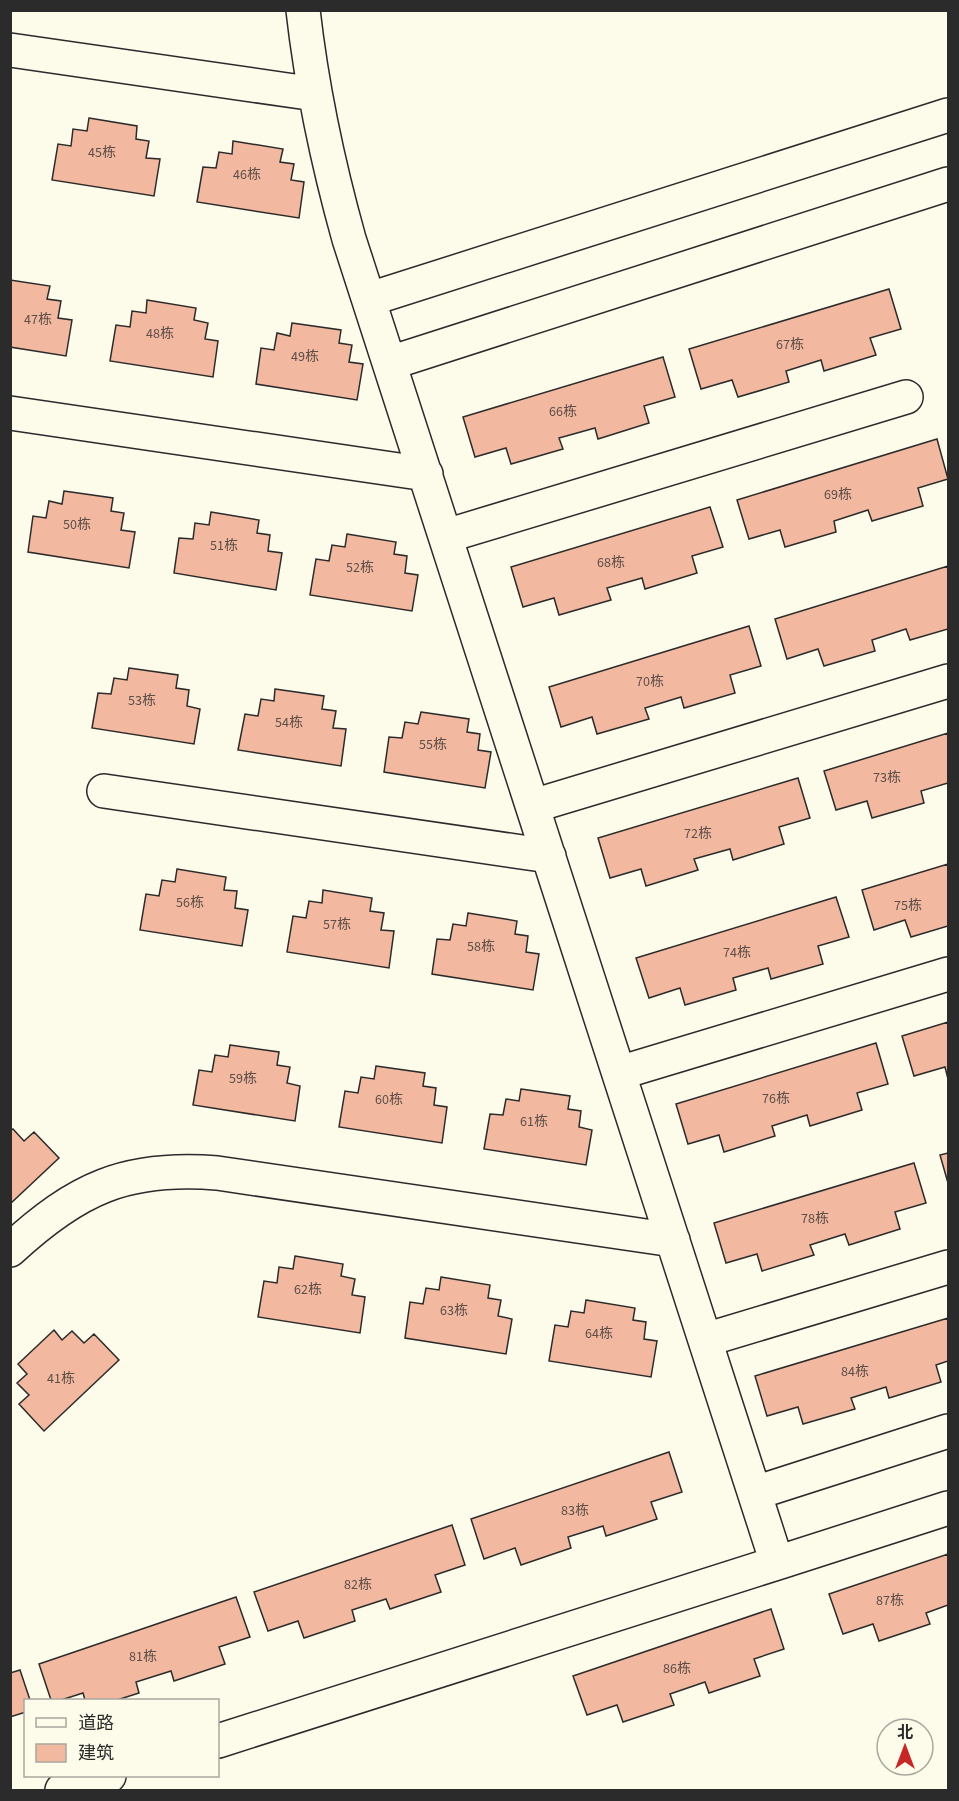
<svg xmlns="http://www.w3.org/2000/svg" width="959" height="1801" font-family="'Source Sans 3','Noto Sans SC',sans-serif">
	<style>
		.building { fill: #f2b8a0; stroke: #2b2b2b; stroke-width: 1.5 }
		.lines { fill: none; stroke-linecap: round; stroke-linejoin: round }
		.minor-casing { stroke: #2b2b2b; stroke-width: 36 }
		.minor { stroke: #fdfbea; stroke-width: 33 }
		.labels { text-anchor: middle; stroke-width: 4.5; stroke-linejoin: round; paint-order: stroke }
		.number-label { font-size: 14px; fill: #5d4e48 }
	</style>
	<rect width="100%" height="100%" fill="#fdfbea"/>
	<path class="building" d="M 89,118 L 137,126 L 136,139 L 149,141 L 146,158 L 160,159 L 154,196 L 52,180 L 58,144 L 71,146 L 73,129 L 87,131 Z
		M 233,141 L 283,149 L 280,162 L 294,164 L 291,180 L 304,182 L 299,218 L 197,202 L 203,167 L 216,168 L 219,152 L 232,154 Z
		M 10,280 L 50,286 L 47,299 L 61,301 L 58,318 L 72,320 L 66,356 L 10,347 Z
		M 889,289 L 901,329 L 870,338 L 876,355 L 824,371 L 821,360 L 786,371 L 789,382 L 738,397 L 732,380 L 701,389 L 689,349 Z
		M 147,300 L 196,308 L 194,320 L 208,323 L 205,339 L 218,341 L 213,377 L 110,361 L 116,325 L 130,327 L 132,311 L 146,313 Z
		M 292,323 L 341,330 L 339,343 L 352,345 L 349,362 L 363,364 L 357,400 L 256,384 L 261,348 L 274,350 L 277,333 L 290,336 Z
		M 663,357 L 675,397 L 644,406 L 649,423 L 598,439 L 595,428 L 559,438 L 563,449 L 511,464 L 506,448 L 475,457 L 463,417 Z
		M 937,439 L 948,479 L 918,488 L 923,506 L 872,521 L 868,510 L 834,521 L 836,532 L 785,547 L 780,530 L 749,539 L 737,500 Z
		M 64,491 L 113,498 L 111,511 L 124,513 L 121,530 L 135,532 L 129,568 L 28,552 L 33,516 L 46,518 L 49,501 L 62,504 Z
		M 710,507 L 723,547 L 692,556 L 697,573 L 645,589 L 642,578 L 607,588 L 611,600 L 559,615 L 554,598 L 523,607 L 511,567 Z
		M 211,512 L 259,520 L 257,533 L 270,535 L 268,551 L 282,553 L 276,590 L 174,573 L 179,538 L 193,539 L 195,523 L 209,525 Z
		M 347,534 L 396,542 L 394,554 L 407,556 L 405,573 L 418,575 L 412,611 L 310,595 L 316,559 L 329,561 L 332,545 L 345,547 Z
		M 948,566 L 948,629 L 910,640 L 906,629 L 872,640 L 875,651 L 824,666 L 818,649 L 787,659 L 775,619 Z
		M 749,626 L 761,666 L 730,675 L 735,693 L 684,708 L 681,697 L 645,708 L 649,719 L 597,734 L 592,717 L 561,727 L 549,687 Z
		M 129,668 L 178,675 L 176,688 L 189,690 L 187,706 L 200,709 L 194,744 L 92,728 L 98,693 L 111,694 L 114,678 L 127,680 Z
		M 275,689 L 324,696 L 322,709 L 336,711 L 333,728 L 346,729 L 341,766 L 238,750 L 245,714 L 258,716 L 261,699 L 274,701 Z
		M 421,712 L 469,719 L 467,732 L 480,734 L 478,750 L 491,752 L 485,788 L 384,772 L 389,737 L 402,738 L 405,722 L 418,724 Z
		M 948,733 L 948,783 L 921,791 L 924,803 L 872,818 L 867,801 L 836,810 L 824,771 Z
		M 798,778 L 810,818 L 779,827 L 784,844 L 733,860 L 730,849 L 694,859 L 698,870 L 646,886 L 641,869 L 610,878 L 598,838 Z
		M 948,864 L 948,926 L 911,937 L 905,920 L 874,930 L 862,890 Z
		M 177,869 L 226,877 L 224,890 L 237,891 L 235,908 L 248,910 L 242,946 L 140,930 L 146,894 L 159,896 L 162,880 L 175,882 Z
		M 323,890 L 372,898 L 370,911 L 384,913 L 381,930 L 394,931 L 389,968 L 287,952 L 293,916 L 306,918 L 309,901 L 322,903 Z
		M 836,897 L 849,937 L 818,946 L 823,964 L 771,979 L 768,968 L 733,978 L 736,990 L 685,1005 L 680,988 L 649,998 L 636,958 Z
		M 468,913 L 517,921 L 515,934 L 528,936 L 526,952 L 539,954 L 533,990 L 432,974 L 437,939 L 450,940 L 453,924 L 466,926 Z
		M 948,1022 L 948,1079 L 945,1067 L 914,1076 L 902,1036 Z
		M 876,1043 L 888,1084 L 857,1093 L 862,1110 L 810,1126 L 807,1115 L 772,1126 L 775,1136 L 724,1152 L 719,1135 L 688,1144 L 676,1104 Z
		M 230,1045 L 279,1052 L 277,1065 L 290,1067 L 287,1083 L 300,1086 L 295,1121 L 193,1105 L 199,1070 L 212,1072 L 215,1055 L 228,1057 Z
		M 376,1066 L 425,1073 L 423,1086 L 436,1088 L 434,1105 L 447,1107 L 442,1143 L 339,1127 L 345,1091 L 358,1093 L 361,1077 L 374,1079 Z
		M 521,1089 L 570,1096 L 568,1109 L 581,1111 L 579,1127 L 592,1130 L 586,1165 L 484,1149 L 490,1114 L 503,1115 L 506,1099 L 519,1101 Z
		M 13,1129 L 24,1141 L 34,1132 L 59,1158 L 10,1204 L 10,1131 Z
		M 948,1153 L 948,1183 L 940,1155 Z
		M 914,1163 L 926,1203 L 895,1212 L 900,1229 L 849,1245 L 845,1234 L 810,1245 L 814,1255 L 762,1271 L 757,1254 L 726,1263 L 714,1223 Z
		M 295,1256 L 343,1264 L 341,1276 L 355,1279 L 352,1295 L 365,1297 L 360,1333 L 258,1317 L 264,1281 L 277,1283 L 279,1267 L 293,1269 Z
		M 441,1277 L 490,1285 L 488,1298 L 501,1300 L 498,1316 L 512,1319 L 506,1354 L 405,1338 L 410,1302 L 423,1304 L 426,1288 L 439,1290 Z
		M 586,1300 L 635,1308 L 633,1320 L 646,1322 L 644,1339 L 657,1341 L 651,1377 L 549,1361 L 555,1325 L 568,1327 L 571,1311 L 584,1313 Z
		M 948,1318 L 948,1361 L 936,1365 L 941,1382 L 889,1398 L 886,1387 L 851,1398 L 855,1409 L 803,1424 L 798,1407 L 767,1416 L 755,1376 Z
		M 54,1330 L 62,1340 L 72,1331 L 84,1343 L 94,1334 L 119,1360 L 44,1431 L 19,1404 L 29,1395 L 17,1383 L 27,1374 L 18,1364 Z
		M 669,1452 L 682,1492 L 651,1502 L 657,1519 L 606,1536 L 603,1526 L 568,1537 L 571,1548 L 521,1565 L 515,1548 L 484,1559 L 471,1519 Z
		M 452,1525 L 465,1565 L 435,1575 L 441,1592 L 390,1609 L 386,1599 L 352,1610 L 355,1621 L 304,1638 L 298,1621 L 268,1631 L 254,1592 Z
		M 948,1554 L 948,1605 L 926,1613 L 930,1624 L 879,1641 L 873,1624 L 843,1634 L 829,1594 Z
		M 236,1597 L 250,1637 L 219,1647 L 225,1664 L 174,1681 L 171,1671 L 136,1682 L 139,1693 L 117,1700 L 85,1700 L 83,1693 L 61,1700 L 51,1700 L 39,1664 Z
		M 771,1609 L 784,1649 L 754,1659 L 760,1676 L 709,1693 L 705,1682 L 670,1694 L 674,1705 L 623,1722 L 617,1705 L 587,1715 L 573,1676 Z
		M 20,1670 L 30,1700 L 26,1700 L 26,1712 L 10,1717 L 10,1673 Z"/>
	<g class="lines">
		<g class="minor-casing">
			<path id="minor" d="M 10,50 L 315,94
				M 370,299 L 948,115
				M 390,363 L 948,184
				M 10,413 L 426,474
				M 446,536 L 906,397
				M 104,791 L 549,856
				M 533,806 L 948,681
				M 619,1073 L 948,974
				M 10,1250 C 77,1188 126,1166 217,1173 L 673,1240
				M 705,1340 L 948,1267
				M 755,1493 L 948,1431
				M 777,1563 L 948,1508
				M 218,1741 L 777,1563 L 349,239 C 328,164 312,89 303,10
				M 62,1790 L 109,1776"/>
		</g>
		<use href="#minor" class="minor"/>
	</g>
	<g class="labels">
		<g class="number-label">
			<text x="102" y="157">45栋</text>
			<text x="247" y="179">46栋</text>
			<text x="38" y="324">47栋</text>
			<text x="160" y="338">48栋</text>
			<text x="790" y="349">67栋</text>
			<text x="305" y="361">49栋</text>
			<text x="563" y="416">66栋</text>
			<text x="838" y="499">69栋</text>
			<text x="77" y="529">50栋</text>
			<text x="224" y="550">51栋</text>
			<text x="611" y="567">68栋</text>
			<text x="360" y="572">52栋</text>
			<text x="650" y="686">70栋</text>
			<text x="142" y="705">53栋</text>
			<text x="289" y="727">54栋</text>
			<text x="433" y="749">55栋</text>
			<text x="887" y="782">73栋</text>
			<text x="698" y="838">72栋</text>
			<text x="190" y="907">56栋</text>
			<text x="908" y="910">75栋</text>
			<text x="337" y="929">57栋</text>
			<text x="481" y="951">58栋</text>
			<text x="737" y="957">74栋</text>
			<text x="243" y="1083">59栋</text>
			<text x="776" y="1103">76栋</text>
			<text x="389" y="1104">60栋</text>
			<text x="534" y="1126">61栋</text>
			<text x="815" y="1223">78栋</text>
			<text x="308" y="1294">62栋</text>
			<text x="454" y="1315">63栋</text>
			<text x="599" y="1338">64栋</text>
			<text x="855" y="1376">84栋</text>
			<text x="61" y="1383">41栋</text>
			<text x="575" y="1515">83栋</text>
			<text x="358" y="1589">82栋</text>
			<text x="890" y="1605">87栋</text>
			<text x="143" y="1661">81栋</text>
			<text x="677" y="1673">86栋</text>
		</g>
	</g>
	<rect width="959" height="1801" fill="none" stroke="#2b2b2b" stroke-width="24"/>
	<rect x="24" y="1699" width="195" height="78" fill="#fdfbea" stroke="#a9a89e" stroke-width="1.5"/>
	<rect x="36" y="1718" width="30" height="9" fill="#fdfbea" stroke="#a9a89e" stroke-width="1.5"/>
	<text x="78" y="1729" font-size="18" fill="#2b2b2b">道路</text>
	<rect x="36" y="1744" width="30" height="18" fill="#f2b8a0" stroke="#a9a89e" stroke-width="1.5"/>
	<text x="78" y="1759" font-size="18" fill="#2b2b2b">建筑</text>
	<g transform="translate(905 1747)"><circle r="28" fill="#fdfbea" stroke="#a9a89e" stroke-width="1.5"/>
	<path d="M0-4.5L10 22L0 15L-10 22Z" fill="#c62828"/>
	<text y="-9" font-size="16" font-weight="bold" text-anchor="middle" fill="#2b2b2b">北</text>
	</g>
</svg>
